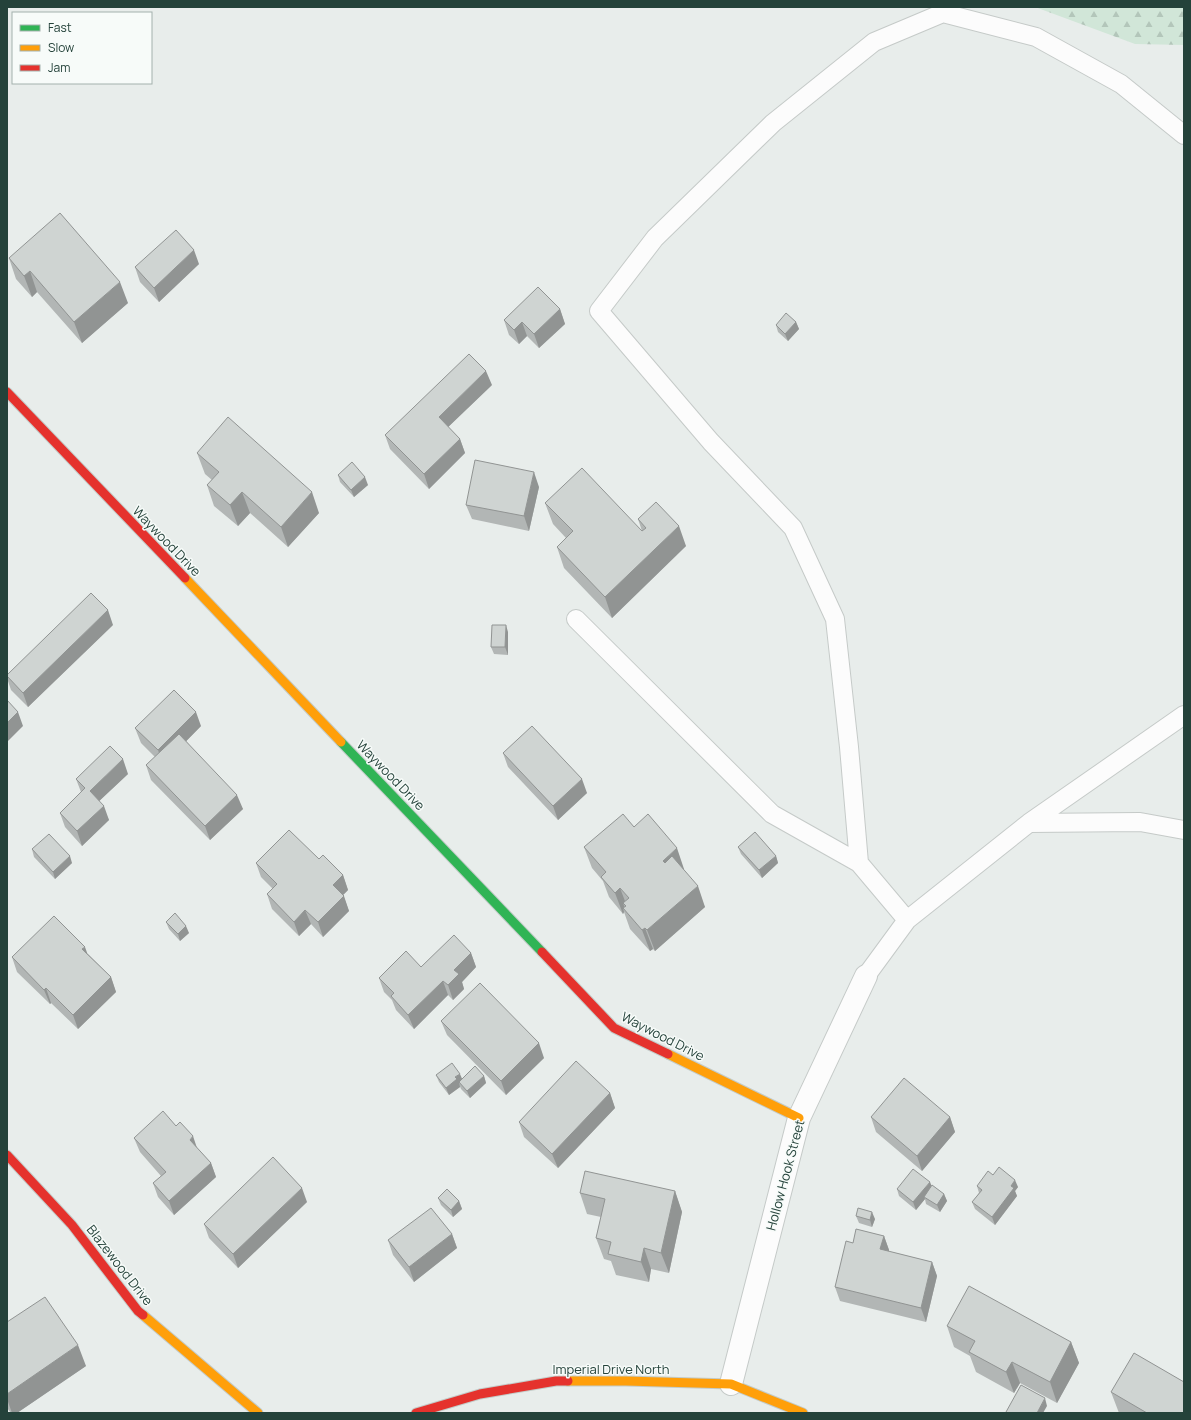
<svg xmlns="http://www.w3.org/2000/svg" width="1191" height="1420" font-family="Manrope,sans-serif">
	<style>
		.forest { fill: url(#forest-firs) }
		.lines { fill: none; stroke-linecap: round; stroke-linejoin: round }
		.lane-casing { stroke: #c5cac8; stroke-width: 20 }
		.street-casing { stroke: #c5cac8; stroke-width: 24 }
		.fast-casing { stroke: #c3cbc8; stroke-width: 11 }
		.slow-casing { stroke: #c3cbc8; stroke-width: 11 }
		.jam-casing { stroke: #c3cbc8; stroke-width: 11 }
		.lane { stroke: #fcfcfc; stroke-width: 18 }
		.street { stroke: #fcfcfc; stroke-width: 22 }
		.fast { stroke: #30b455; stroke-width: 9 }
		.slow { stroke: #ff9f0a; stroke-width: 9 }
		.jam { stroke: #e5322d; stroke-width: 9 }
		.wall { fill: #b2b6b5 }
		.shaded-wall { fill: #919493 }
		.building { fill: #cfd4d2; stroke: #919493 }
		.labels { text-anchor: middle; stroke-width: 3; stroke-linejoin: round; paint-order: stroke }
		.street-label { font-size: 13px; fill: #24423a; stroke: #f7fbf9 }
	</style>
	<defs>
		<pattern id="forest-firs" width="22" height="20" patternUnits="userSpaceOnUse"><rect width="22" height="20" fill="#d1e6d8"/><path d="M5 1l3.5 6h-7zM16 11l3.5 6h-7z" fill="#b3c6ba"/></pattern>
	</defs>
	<rect width="100%" height="100%" fill="#e8edeb"/>
	<path class="forest" d="M 1035,7 L 1184,7 L 1184,45 L 1135,44 Z"/>
	<g class="lines">
		<g class="lane-casing">
			<path id="lane" d="M 576,619 L 772,814 L 859,863
				M 1029,823 L 1140,822 L 1184,830
				M 907,920 L 859,863 L 849,747 L 835,619 L 793,528 L 711,442 L 599,311 L 655,238 L 773,123 L 874,42 L 943,13 L 1036,37 L 1121,84 L 1184,135
				M 866,976 L 907,920 L 1029,823 L 1184,715"/>
		</g>
		<g class="street-casing">
			<path id="street" d="M 731,1384 L 799,1118 L 866,976"/>
		</g>
		<g class="fast-casing">
			<path id="fast" d="M 341,742 L 542,952"/>
		</g>
		<g class="slow-casing">
			<path id="slow" d="M 185,578 L 341,742
				M 668,1054 L 799,1118
				M 143,1315 L 258,1413
				M 568,1381 L 626,1381 L 731,1384 L 803,1413"/>
		</g>
		<g class="jam-casing">
			<path id="jam" d="M 7,392 L 185,578
				M 542,952 L 614,1028 L 668,1054
				M 7,1155 L 72,1225 L 138,1311 L 143,1315
				M 416,1413 L 480,1394 L 556,1381 L 568,1381"/>
		</g>
		<use href="#lane" class="lane"/>
		<use href="#street" class="street"/>
		<use href="#fast" class="fast"/>
		<use href="#slow" class="slow"/>
		<use href="#jam" class="jam"/>
	</g>
	<path class="wall" d="M 9,258 L 128,303 L 82,343 L 37,292 L 32,297 L 16,279 Z
		M 199,264 L 159,302 L 140,282 L 135,267 Z
		M 560,309 L 565,324 L 539,348 L 527,336 L 519,344 L 509,335 L 504,320 Z
		M 796,322 L 799,329 L 788,341 L 778,332 L 776,325 Z
		M 492,385 L 448,427 L 460,439 L 465,453 L 429,489 L 390,449 L 385,435 Z
		M 197,453 L 319,513 L 288,547 L 250,513 L 238,526 L 214,506 L 207,485 L 212,480 L 205,474 Z
		M 338,475 L 368,485 L 354,497 L 340,482 Z
		M 539,487 L 529,531 L 472,519 L 466,505 Z
		M 545,503 L 642,531 L 638,519 L 686,546 L 612,618 L 564,568 L 557,547 L 566,538 L 553,524 Z
		M 113,625 L 28,707 L 11,690 L 7,678 L 7,675 Z
		M 508,632 L 508,655 L 494,654 L 491,647 Z
		M 201,726 L 186,741 L 243,809 L 210,840 L 151,780 L 146,765 L 155,757 L 141,743 L 135,728 Z
		M 503,753 L 587,793 L 558,820 L 508,767 Z
		M 128,774 L 99,801 L 109,820 L 82,846 L 65,827 L 60,813 L 81,792 L 76,779 Z
		M 634,827 L 684,869 L 684,870 L 705,907 L 655,951 L 653,949 L 650,951 L 630,929 L 624,912 L 623,914 L 609,897 L 603,881 L 592,868 L 584,847 Z
		M 738,847 L 776,856 L 778,863 L 762,878 L 741,854 Z
		M 32,849 L 72,863 L 55,879 L 34,857 Z
		M 319,859 L 343,875 L 348,890 L 343,895 L 349,911 L 323,937 L 311,924 L 299,936 L 272,909 L 267,894 L 273,889 L 261,877 L 256,863 Z
		M 166,922 L 189,933 L 180,941 L 169,929 Z
		M 471,953 L 476,967 L 462,982 L 464,989 L 453,1000 L 448,995 L 414,1029 L 396,1010 L 392,1000 L 384,992 L 379,978 L 421,967 Z
		M 88,954 L 111,977 L 116,992 L 78,1029 L 51,1003 L 50,1004 L 17,972 L 12,957 Z
		M 441,1021 L 544,1058 L 506,1095 L 447,1035 Z
		M 436,1075 L 462,1079 L 484,1076 L 486,1083 L 470,1098 L 461,1089 L 459,1084 L 460,1087 L 449,1095 L 439,1082 Z
		M 610,1093 L 615,1108 L 558,1168 L 524,1137 L 519,1122 Z
		M 871,1117 L 950,1117 L 955,1132 L 922,1171 L 876,1132 Z
		M 176,1126 L 211,1163 L 216,1177 L 174,1215 L 158,1197 L 153,1183 L 161,1176 L 140,1152 L 134,1138 Z
		M 993,1175 L 1018,1187 L 1015,1191 L 1017,1196 L 995,1225 L 975,1209 L 972,1202 L 979,1193 L 977,1186 Z
		M 932,1186 L 944,1194 L 947,1201 L 940,1212 L 926,1204 L 925,1199 L 916,1210 L 899,1196 L 897,1189 Z
		M 675,1191 L 682,1212 L 669,1273 L 651,1269 L 649,1282 L 616,1275 L 611,1261 L 604,1259 L 596,1238 L 601,1217 L 587,1214 L 580,1193 Z
		M 438,1198 L 459,1201 L 462,1209 L 453,1217 L 441,1205 Z
		M 307,1202 L 238,1268 L 209,1238 L 204,1224 Z
		M 856,1216 L 875,1219 L 872,1227 L 859,1223 Z
		M 452,1234 L 457,1248 L 414,1282 L 393,1255 L 388,1240 Z
		M 884,1236 L 889,1250 L 889,1252 L 932,1262 L 937,1276 L 926,1322 L 840,1301 L 835,1287 L 853,1243 Z
		M 7,1322 L 86,1366 L 17,1413 L 11,1413 L 7,1408 Z
		M 947,1326 L 1071,1342 L 1079,1363 L 1057,1403 L 1020,1383 L 1014,1393 L 976,1372 L 970,1356 L 954,1347 Z
		M 1111,1392 L 1184,1413 L 1119,1413 Z"/>
	<path class="shaded-wall" d="M 194,250 L 199,264 L 159,302 L 154,288 Z
		M 30,271 L 37,292 L 32,297 L 24,276 Z
		M 120,282 L 128,303 L 82,343 L 74,322 Z
		M 560,309 L 565,324 L 539,348 L 534,334 Z
		M 522,322 L 527,336 L 519,344 L 514,330 Z
		M 796,322 L 799,329 L 788,341 L 785,334 Z
		M 486,371 L 492,385 L 444,431 L 439,417 Z
		M 460,439 L 465,453 L 429,489 L 424,474 Z
		M 534,472 L 539,487 L 529,531 L 524,516 Z
		M 365,477 L 368,485 L 354,497 L 351,490 Z
		M 242,492 L 250,513 L 238,526 L 230,505 Z
		M 312,492 L 319,513 L 288,547 L 281,527 Z
		M 679,526 L 686,546 L 612,618 L 605,597 Z
		M 108,610 L 113,625 L 28,707 L 23,693 Z
		M 506,625 L 508,632 L 508,655 L 505,647 Z
		M 18,712 L 23,726 L 7,742 L 7,723 Z
		M 196,712 L 201,726 L 163,765 L 158,750 Z
		M 123,759 L 128,774 L 95,805 L 90,791 Z
		M 582,779 L 587,793 L 558,820 L 553,806 Z
		M 237,795 L 243,809 L 210,840 L 205,826 Z
		M 104,806 L 109,820 L 82,846 L 77,831 Z
		M 677,848 L 684,869 L 671,882 L 663,861 Z
		M 70,856 L 72,863 L 55,879 L 53,872 Z
		M 776,856 L 778,863 L 762,878 L 759,870 Z
		M 343,875 L 348,890 L 338,900 L 333,885 Z
		M 698,886 L 705,907 L 655,951 L 647,930 Z
		M 620,888 L 628,909 L 623,903 L 626,911 L 623,908 L 624,912 L 623,914 L 615,893 Z
		M 344,896 L 349,911 L 323,937 L 318,922 Z
		M 305,910 L 311,924 L 299,936 L 294,922 Z
		M 186,926 L 189,933 L 180,941 L 178,934 Z
		M 645,928 L 653,949 L 650,951 L 642,930 Z
		M 85,947 L 90,961 L 82,949 Z
		M 471,953 L 476,967 L 462,982 L 464,989 L 453,1000 L 448,985 L 454,970 Z
		M 111,977 L 116,992 L 78,1029 L 73,1015 Z
		M 443,981 L 448,995 L 414,1029 L 408,1015 Z
		M 46,988 L 51,1003 L 50,1004 L 44,990 Z
		M 539,1043 L 544,1058 L 506,1095 L 501,1081 Z
		M 460,1074 L 463,1081 L 459,1082 L 460,1087 L 449,1095 L 446,1088 L 455,1077 Z
		M 484,1076 L 486,1083 L 470,1098 L 467,1091 Z
		M 610,1093 L 615,1108 L 558,1168 L 552,1154 Z
		M 950,1117 L 955,1132 L 922,1171 L 917,1156 Z
		M 193,1136 L 198,1151 L 190,1140 Z
		M 211,1163 L 216,1177 L 174,1215 L 169,1201 Z
		M 1015,1180 L 1018,1187 L 1015,1191 L 1017,1196 L 995,1225 L 992,1217 L 1011,1186 Z
		M 930,1182 L 933,1189 L 924,1197 L 925,1199 L 916,1210 L 913,1202 Z
		M 302,1188 L 307,1202 L 238,1268 L 233,1254 Z
		M 675,1191 L 682,1212 L 669,1273 L 661,1253 Z
		M 944,1194 L 947,1201 L 940,1212 L 937,1205 Z
		M 459,1201 L 462,1209 L 453,1217 L 451,1210 Z
		M 872,1212 L 875,1219 L 872,1227 L 870,1220 Z
		M 452,1234 L 457,1248 L 414,1282 L 409,1267 Z
		M 884,1236 L 889,1250 L 886,1264 L 880,1249 Z
		M 644,1248 L 651,1269 L 649,1282 L 641,1262 Z
		M 932,1262 L 937,1276 L 926,1322 L 921,1308 Z
		M 1071,1342 L 1079,1363 L 1057,1403 L 1050,1382 Z
		M 78,1345 L 86,1366 L 17,1413 L 12,1413 L 7,1399 L 7,1394 Z
		M 1012,1362 L 1020,1383 L 1014,1393 L 1006,1372 Z
		M 1045,1398 L 1047,1406 L 1043,1413 L 1037,1413 Z"/>
	<path class="building" d="M 60,213 L 120,282 L 74,322 L 30,271 L 24,276 L 9,258 Z
		M 176,230 L 194,250 L 154,288 L 135,267 Z
		M 538,287 L 560,309 L 534,334 L 522,322 L 514,330 L 504,320 Z
		M 786,313 L 796,322 L 785,334 L 776,325 Z
		M 469,354 L 486,371 L 439,417 L 460,439 L 424,474 L 385,435 Z
		M 228,417 L 312,492 L 281,527 L 242,492 L 230,505 L 207,485 L 219,472 L 197,453 Z
		M 475,460 L 534,472 L 524,516 L 466,505 Z
		M 352,462 L 365,477 L 351,490 L 338,475 Z
		M 582,468 L 642,531 L 646,528 L 638,519 L 656,502 L 679,526 L 605,597 L 557,547 L 573,531 L 545,503 Z
		M 91,593 L 108,610 L 23,693 L 7,676 L 7,675 Z
		M 492,625 L 506,625 L 505,647 L 491,647 Z
		M 174,690 L 196,712 L 158,750 L 135,728 Z
		M 7,700 L 18,712 L 7,723 Z
		M 532,726 L 582,779 L 553,806 L 503,753 Z
		M 179,734 L 237,795 L 205,826 L 146,765 Z
		M 110,746 L 123,759 L 90,791 L 104,806 L 77,831 L 60,813 L 85,788 L 76,779 Z
		M 623,814 L 634,827 L 648,814 L 677,848 L 663,861 L 665,863 L 672,856 L 698,886 L 647,930 L 645,928 L 642,930 L 623,908 L 626,906 L 623,903 L 629,898 L 620,888 L 615,893 L 601,877 L 606,872 L 584,847 Z
		M 289,830 L 319,859 L 323,855 L 343,875 L 333,885 L 344,896 L 318,922 L 305,910 L 294,922 L 267,894 L 277,884 L 256,863 Z
		M 755,832 L 776,856 L 759,870 L 738,847 Z
		M 49,834 L 70,856 L 53,872 L 32,849 Z
		M 175,913 L 186,926 L 178,934 L 166,922 Z
		M 54,916 L 85,947 L 82,949 L 111,977 L 73,1015 L 46,988 L 44,990 L 12,957 Z
		M 454,935 L 471,953 L 454,970 L 459,974 L 448,985 L 443,981 L 408,1015 L 391,996 L 394,993 L 379,978 L 406,951 L 421,967 Z
		M 480,983 L 539,1043 L 501,1081 L 441,1021 Z
		M 576,1061 L 610,1093 L 552,1154 L 519,1122 Z
		M 452,1063 L 460,1074 L 455,1077 L 457,1079 L 446,1088 L 436,1075 Z
		M 475,1066 L 484,1076 L 467,1091 L 459,1082 Z
		M 904,1078 L 950,1117 L 917,1156 L 871,1117 Z
		M 163,1111 L 176,1126 L 180,1122 L 193,1136 L 190,1140 L 211,1163 L 169,1201 L 153,1183 L 166,1172 L 134,1138 Z
		M 273,1157 L 302,1188 L 233,1254 L 204,1224 Z
		M 999,1167 L 1015,1180 L 1011,1186 L 1014,1188 L 992,1217 L 972,1202 L 982,1190 L 977,1186 L 988,1171 L 993,1175 Z
		M 913,1169 L 930,1182 L 913,1202 L 897,1189 Z
		M 585,1171 L 675,1191 L 661,1253 L 644,1248 L 641,1262 L 608,1254 L 611,1242 L 596,1238 L 605,1199 L 580,1193 Z
		M 932,1185 L 944,1194 L 937,1205 L 924,1197 Z
		M 447,1189 L 459,1201 L 451,1210 L 438,1198 Z
		M 431,1208 L 452,1234 L 409,1267 L 388,1240 Z
		M 858,1208 L 872,1212 L 870,1220 L 856,1216 Z
		M 856,1229 L 884,1236 L 880,1249 L 932,1262 L 921,1308 L 835,1287 L 846,1241 L 853,1243 Z
		M 969,1286 L 1071,1342 L 1050,1382 L 1012,1362 L 1006,1372 L 969,1352 L 975,1341 L 947,1326 Z
		M 45,1297 L 78,1345 L 7,1394 L 7,1322 Z
		M 1134,1353 L 1184,1382 L 1184,1413 L 1147,1413 L 1111,1392 Z
		M 1021,1385 L 1045,1398 L 1037,1413 L 1007,1413 L 1006,1412 Z"/>
	<g class="labels">
		<g class="street-label">
			<text transform="translate(167 541) rotate(46)" y="5">Waywood Drive</text>
			<text transform="translate(391 775) rotate(46)" y="5">Waywood Drive</text>
			<text transform="translate(663 1036) rotate(27)" y="5">Waywood Drive</text>
			<text transform="translate(785 1175) rotate(-75)" y="5">Hollow Hook Street</text>
			<text transform="translate(120 1265) rotate(52)" y="5">Blazewood Drive</text>
			<text x="611" y="1374">Imperial Drive North</text>
		</g>
	</g>
	<rect width="1191" height="1420" fill="none" stroke="#24423a" stroke-width="16"/>
	<rect x="12" y="12" width="140" height="72" fill="#f7fbf9" stroke="#a3b1ad"/>
	<rect x="20" y="25" width="20" height="6" fill="#30b455" stroke="#a3b1ad"/>
	<text x="48" y="32" font-size="12" fill="#24423a">Fast</text>
	<rect x="20" y="45" width="20" height="6" fill="#ff9f0a" stroke="#a3b1ad"/>
	<text x="48" y="52" font-size="12" fill="#24423a">Slow</text>
	<rect x="20" y="65" width="20" height="6" fill="#e5322d" stroke="#a3b1ad"/>
	<text x="48" y="72" font-size="12" fill="#24423a">Jam</text>
</svg>
